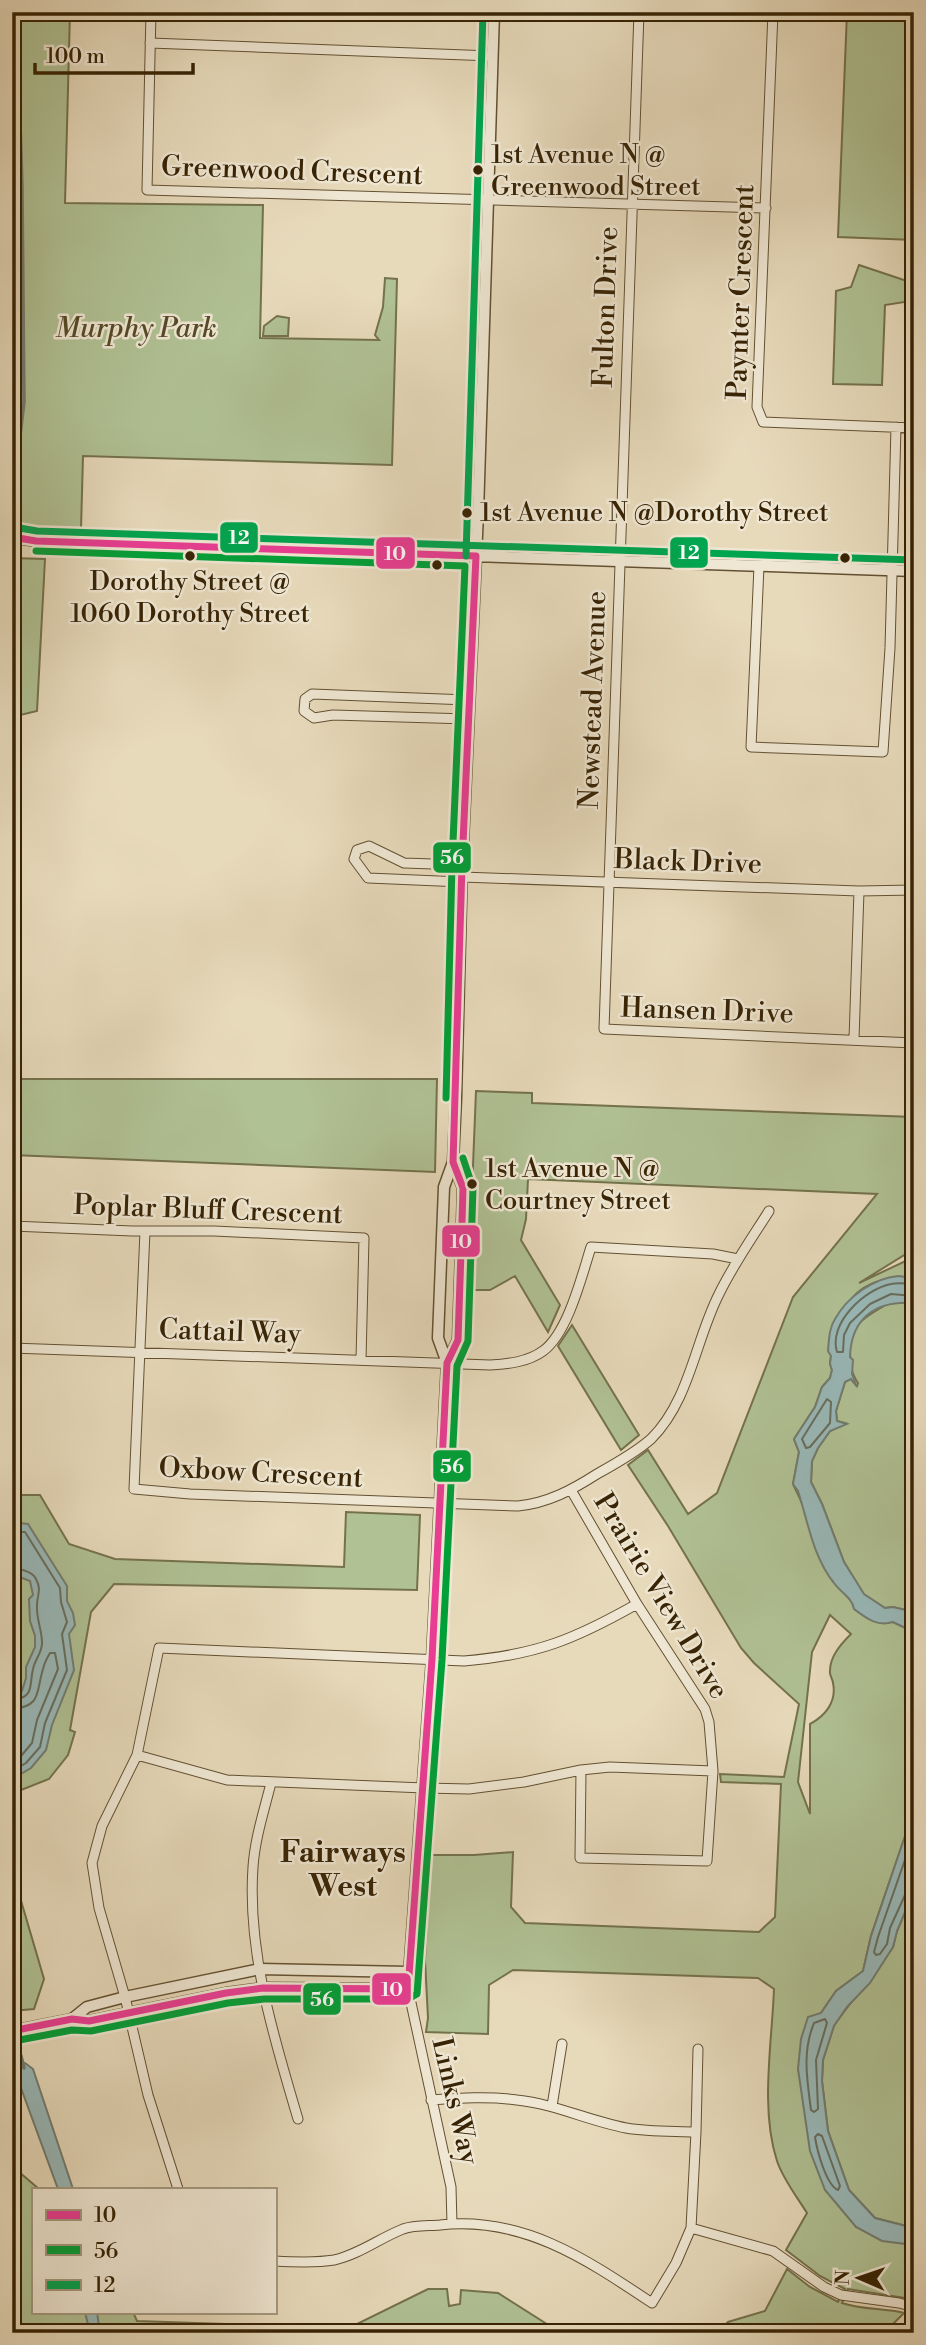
<svg xmlns="http://www.w3.org/2000/svg" width="926" height="2345" font-family="'Libre Bodoni',serif">
  <style>
    .green { fill: #b0c194; stroke: #74724c; stroke-width: 2; fill-rule: evenodd }
    .water { fill: #99b9b9; stroke: #727d71; stroke-width: 2 }
    .lines { fill: none; stroke-linecap: round; stroke-linejoin: round }
    .shore { stroke: #686e5e; stroke-width: 2 }
    .stream { stroke: #727d71; stroke-width: 3.5 }
    .minor-casing { stroke: #635132; stroke-width: 11 }
    .tertiary-casing { stroke: #635132; stroke-width: 13 }
    .minor { stroke: #efe7d3; stroke-width: 9 }
    .tertiary { stroke: #efe7d3; stroke-width: 10 }
    .bus-1-casing { stroke: #efe7d3; stroke-width: 12 }
    .bus-2-casing { stroke: #efe7d3; stroke-width: 12 }
    .bus-3-casing { stroke: #efe7d3; stroke-width: 12 }
    .bus-1 { stroke: #e93d93; stroke-width: 7 }
    .bus-2 { stroke: #00a038; stroke-width: 7 }
    .bus-3 { stroke: #00a54f; stroke-width: 7 }
    .bus-dot { fill: #372304; stroke: #efe7d3; stroke-width: 2.5 }
    .labels { text-anchor: middle; dominant-baseline: central; stroke-width: 5; stroke-linejoin: round; paint-order: stroke }
    .bus-label { font-size: 26px; fill: #372304; stroke: #efe7d3; text-anchor: start }
    .street-label { font-size: 28px; fill: #372304; stroke: #efe7d3 }
    .park-label { font-size: 28px; font-style: italic; fill: #554a28; stroke: #efe7d3 }
    .neighbourhood-label { font-size: 30px; font-weight: bold; fill: #372304; stroke: #efe7d3 }
    .line-badge { stroke: #efe7d3; stroke-width: 2.5 }
    .badge-label { font-size: 19px; text-anchor: middle; font-weight: bold; fill: #fff }
  </style>
  <rect width="100%" height="100%" fill="#e7dabb"/>
  <filter id="stains"><feTurbulence type="fractalNoise" baseFrequency=".00286" numOctaves="4"/><feColorMatrix values="0 0 0 0 .2 0 0 0 0 .09 0 0 0 0 .02 0 0 0 .5 -.17"/></filter>
  <radialGradient id="worn" r=".72"><stop offset=".6" stop-color="#630" stop-opacity="0"/><stop offset="1" stop-color="#630" stop-opacity=".3"/></radialGradient>
  <!-- green -->
  <path class="green" d="M12 12H70L65 203 263 205 260 338 379 340 375 335 383 307 385 278 397 279 392 465 83 456 81 529 27 527 12 522Z
    M847 12H914V240L838 237Z
    M859 265 910 282 911 301 885 305 882 385 833 384 836 291 851 287Z
    M277 316 289 318 288 336H263L264 326Z
    M12 558 45 559 37 711 12 717Z
    M12 1079H437L435 1172 12 1155Z
    M476 1091 532 1093V1103L914 1117V1249L859 1283 914 1257V1278C892 1275 861 1282 849 1303 840 1318 837 1339 831 1356L830 1364 832 1370 830 1378 822 1387 815 1407 794 1439 799 1452 793 1484 845 1594 853 1603 914 1632V1817L904 1839 871 1936 863 1971 836 1991 821 2013 798 2069 856 2227 914 2229V2301L905 2298 848 2289 842 2303C862 2310 884 2308 904 2313L884 2333H718L728 2322 765 2311 787 2269 810 2287 838 2302 845 2289 820 2276 786 2250 807 2213C797 2197 783 2179 777 2161 760 2109 772 2043 774 1989L758 1978 513 1970 489 1985 488 2034 426 2032 428 2018 425 1960 431 1855H474L513 1852 511 1907 525 1923 759 1932 775 1917 781 1784 721 1782 720 1774 784 1777 799 1704 754 1663 741 1648 668 1526 628 1465 648 1450 688 1514 717 1493 793 1297 877 1194 528 1179 526 1219 521 1240 560 1305 548 1332 515 1276 490 1290H468ZM830 1615 851 1634C841 1644 829 1657 830 1673 830 1676 833 1680 833 1683 837 1702 825 1716 810 1724V1814L798 1782 812 1652Z
    M892 1301 914 1303V1612L893 1607 885 1608 863 1594 844 1562 822 1504 811 1482 812 1461 818 1448 830 1431 845 1423 837 1421 836 1411 845 1382 850 1378 857 1386 858 1383C851 1373 850 1363 850 1350 852 1319 869 1316 892 1301Z
    M572 1325 639 1435 621 1450 558 1346Z
    M12 1495H40L69 1544 115 1559 344 1567 346 1512 420 1515 417 1590 114 1584 91 1612 70 1730 75 1732 68 1755 49 1779 21 1790 12 1812Z
    M12 1870 44 1979 34 2009 12 2011Z
    M914 1891V2228L875 2218 849 2190 828 2131 822 2081 823 2060 834 2025 893 1947 897 1931Z
    M12 2166 39 2189H33V2312H133L137 2321 349 2328 428 2289H447L449 2306 460 2304 461 2290 498 2293 561 2333H12Z"/>
  <!-- water -->
  <path class="water" d="M898 1276 914 1278V1303C876 1300 851 1318 850 1357L853 1360 852 1374 857 1387 851 1379 845 1382 836 1411 837 1421 847 1424 830 1431 818 1448 812 1461 811 1482 822 1504 844 1562 856 1581 864 1594 885 1608 893 1607 914 1612V1632L893 1622C877 1627 866 1618 854 1609 852 1597 840 1592 834 1583 813 1557 808 1522 798 1491L793 1484 799 1452 794 1439 815 1407 822 1387 830 1378 832 1370 830 1364 831 1356 828 1351C829 1340 829 1328 835 1319 847 1297 874 1278 898 1276Z
    M19 1523 28 1524 67 1586V1601L73 1613 75 1625 69 1634 74 1670 52 1725 46 1750 31 1768 12 1779V1698L14 1693 22 1691 26 1678V1667L35 1647V1636L30 1621 29 1599 33 1595 30 1581 12 1574V1525Z
    M914 1817V1891L897 1931 893 1947 870 1983 847 2007 834 2026 823 2060 822 2081 828 2131 849 2190 875 2218 914 2228V2245L882 2241 856 2227 825 2190 810 2151 798 2069 801 2039 808 2017 821 2013 836 1991 863 1971 871 1936 904 1839Z
    M25 2063 33 2069 73 2189H58L17 2077 16 2065Z
    M85 2312H97L100 2333H90Z"/>
  <g class="lines">
    <!-- shore -->
    <path class="shore" d="M914 1284C906 1284 899 1282 891 1284 865 1289 828 1323 837 1352H843L844 1335 850 1323 870 1304 891 1294 914 1296
      M827 1399 831 1402 830 1423 810 1447 806 1448 802 1439Z
      M12 1532H25L60 1588 61 1602 67 1622 62 1634 67 1670 45 1723 40 1747 26 1763 12 1771
      M12 1568C20 1569 33 1572 36 1579 42 1590 37 1595 37 1605 36 1618 42 1630 42 1643 42 1653 35 1659 33 1669 29 1685 35 1698 12 1700
      M12 1709C42 1707 36 1691 43 1669 44 1664 47 1658 50 1653H55L58 1669 37 1720 32 1743 21 1756 12 1761
      M914 1834 878 1937 874 1952 876 1955 880 1954 887 1944 890 1928 905 1895 914 1891
      M825 2019 827 2023 816 2060 818 2109 814 2112 811 2110C807 2079 802 2052 814 2023Z
      M818 2134 822 2136 840 2186 838 2190C826 2185 817 2150 815 2137Z"/>
    <!-- stream -->
    <path class="stream" d="M12 27 18 58 22 186 24 402 12 503
      M21 2056 24 2068"/>
    <!-- minor casing -->
    <g class="minor-casing">
      <path id="minor" d="M151 12 147 190 766 208
        M639 12 604 1029 914 1043
        M773 12 757 407 763 422 914 428
        M150 43 492 56
        M759 566 751 747 883 752 890 648 896 427
        M468 719 333 715 314 718 304 711 305 699 312 694 468 700
        M462 877 859 891 914 890
        M462 882 368 878 354 859 357 850 369 846 404 863 462 865
        M854 1039 859 891
        M12 1226 132 1231H214L364 1238 361 1360
        M145 1231 134 1489 190 1494 518 1506C548 1503 572 1490 597 1474 615 1464 635 1453 651 1439 690 1400 695 1341 719 1294 733 1265 752 1238 769 1211
        M12 1348 490 1365C508 1364 528 1362 543 1351 568 1333 582 1275 591 1247L713 1254 738 1259
        M137 1755 227 1780 424 1788 469 1789 524 1782 581 1770 610 1767 713 1771 709 1722 705 1709 637 1604 571 1490
        M581 1770 580 1858 707 1861 713 1771
        M271 1783C264 1811 255 1838 253 1867 247 1952 274 2038 298 2119
        M408 1989 451 2187 452 2224
        M552 2106 562 2044
        M696 2132 698 2049
        M178 2189 148 2095 125 1997 99 1908 92 1863 102 1826 137 1755 159 1648 464 1661C537 1655 575 1639 637 1604
        M691 2228 773 2251 824 2287 841 2295 899 2303 914 2307
        M275 2261C293 2262 316 2263 334 2260 358 2255 380 2238 403 2229 414 2225 428 2226 440 2225 523 2216 586 2259 652 2303L676 2263 691 2228 696 2132C673 2131 649 2132 626 2128 589 2121 555 2104 517 2100 489 2096 460 2098 431 2100"/>
    </g>
    <!-- tertiary casing -->
    <g class="tertiary-casing">
      <path id="tertiary" d="M12 537 36 541 123 544 914 571
        M447 1363 438 1338 444 1187 453 1162 456 1098 462 865 478 513 494 12
        M72 2019 87 2007 125 1997 260 1969 408 1972
        M12 2031 72 2019 89 2021 226 1993 263 1988 408 1989 432 1659 447 1363 458 1340 462 1222 463 1188 453 1162"/>
    </g>
    <!-- minor -->
    <use href="#minor" class="minor"/>
    <!-- tertiary -->
    <use href="#tertiary" class="tertiary"/>
    <!-- bus-1 casing -->
    <g class="bus-1-casing">
      <path id="bus-1" d="M12 537 36 541 476 556 462 865 453 1162 463 1188 462 1222 458 1340 447 1363 432 1659 408 1989 263 1988 226 1993 89 2021 72 2019 12 2031"/>
    </g>
    <!-- bus-2 casing -->
    <g class="bus-2-casing">
      <path id="bus-2" d="M36 551 465 566 452 865 446 1098
        M14 2041 72 2030 91 2031 228 2003 264 1999H408L417 1994 442 1660 457 1366 468 1341 473 1188 463 1158"/>
    </g>
    <!-- bus-3 casing -->
    <g class="bus-3-casing">
      <path id="bus-3" d="M14 527 37 531 914 560
        M466 556 483 12"/>
    </g>
    <!-- bus-1 -->
    <use href="#bus-1" class="bus-1"/>
    <!-- bus-2 -->
    <use href="#bus-2" class="bus-2"/>
    <!-- bus-3 -->
    <use href="#bus-3" class="bus-3"/>
  </g>
  <!-- markers -->
  <g class="bus-dot">
    <circle cx="478" cy="170" r="6"/>
    <circle cx="467" cy="513" r="6"/>
    <circle cx="190" cy="556" r="6"/>
    <circle cx="845" cy="558" r="6"/>
    <circle cx="437" cy="565" r="6"/>
    <circle cx="472" cy="1184" r="6"/>
  </g>
  <g class="labels">
    <!-- bus labels -->
    <g class="bus-label">
      <text x="491" y="155">1st Avenue N @<tspan x="491" dy="32">Greenwood Street</tspan></text>
      <text x="480" y="513">1st Avenue N @Dorothy Street</text>
      <text x="190" y="582" text-anchor="middle">Dorothy Street @<tspan x="190" dy="32">1060 Dorothy Street</tspan></text>
      <text x="485" y="1169">1st Avenue N @<tspan x="485" dy="32">Courtney Street</tspan></text>
    </g>
    <!-- street labels -->
    <g class="street-label">
      <text transform="translate(292 171) rotate(2)">Greenwood Crescent</text>
      <text transform="translate(741 292) rotate(-88)">Paynter Crescent</text>
      <text transform="translate(606 307) rotate(-88)">Fulton Drive</text>
      <text transform="translate(593 700) rotate(-88)">Newstead Avenue</text>
      <text transform="translate(688 862) rotate(2)">Black Drive</text>
      <text transform="translate(707 1011) rotate(2)">Hansen Drive</text>
      <text transform="translate(208 1210) rotate(2)">Poplar Bluff Crescent</text>
      <text transform="translate(230 1332) rotate(2)">Cattail Way</text>
      <text transform="translate(261 1473) rotate(3)">Oxbow Crescent</text>
      <text transform="translate(661 1596) rotate(59)">Prairie View Drive</text>
      <text transform="translate(455 2101) rotate(77)">Links Way</text>
    </g>
    <!-- park labels -->
    <g class="park-label">
      <text x="136" y="328">Murphy Park</text>
    </g>
    <!-- neighbourhood labels -->
    <g class="neighbourhood-label">
      <text x="343" y="1853">Fairways<tspan x="343" dy="34">West</tspan></text>
    </g>
  </g>
  <g class="line-badge">
    <rect x="219" y="521" width="40" height="33" rx="7" fill="#00a54f"/>
    <rect x="669" y="536" width="40" height="33" rx="7" fill="#00a54f"/>
    <rect x="375" y="536" width="41" height="34" rx="7" fill="#e93d93"/>
    <rect x="432" y="841" width="40" height="33" rx="7" fill="#00a038"/>
    <rect x="441" y="1224" width="40" height="34" rx="7" fill="#e93d93"/>
    <rect x="432" y="1449" width="40" height="34" rx="7" fill="#00a038"/>
    <rect x="371" y="1972" width="41" height="34" rx="7" fill="#e93d93"/>
    <rect x="302" y="1982" width="40" height="34" rx="7" fill="#00a038"/>
  </g>
  <g class="badge-label">
    <text x="239" y="544">12</text>
    <text x="689" y="559">12</text>
    <text x="395" y="560">10</text>
    <text x="452" y="864">56</text>
    <text x="461" y="1248">10</text>
    <text x="452" y="1473">56</text>
    <text x="392" y="1996">10</text>
    <text x="322" y="2006">56</text>
  </g>
  <!-- margin -->
  <rect width="926" height="2345" fill="none" stroke="#e7dabb" stroke-width="42"/>
  <rect x="14" y="14" width="898" height="2317" fill="none" stroke="#372304" stroke-width="3.5"/>
  <rect x="21" y="21" width="884" height="2303" fill="none" stroke="#372304" stroke-width="2"/>
  <!-- legend -->
  <rect x="32" y="2188" width="245" height="126" fill="#efe7d3" stroke="#a59980" stroke-width="2"/>
  <rect x="46" y="2210" width="35" height="10" fill="#e93d93" stroke="#a59980" stroke-width="2"/>
  <text x="94" y="2222" font-size="21" fill="#372304">10</text>
  <rect x="46" y="2245" width="35" height="10" fill="#00a038" stroke="#a59980" stroke-width="2"/>
  <text x="94" y="2258" font-size="21" fill="#372304">56</text>
  <rect x="46" y="2280" width="35" height="10" fill="#00a54f" stroke="#a59980" stroke-width="2"/>
  <text x="94" y="2292" font-size="21" fill="#372304">12</text>
  <!-- north arrow -->
  <g transform="translate(859 2278) rotate(272)" stroke="#efe7d3" stroke-width="5" paint-order="stroke">
  <path d="M0-5L12 26L0 18L-12 26Z" fill="#372304"/>
  <text y="-10" font-size="19" font-weight="bold" text-anchor="middle" fill="#372304">N</text>
  </g>
  <!-- scale -->
  <path d="M35 63v10h158v-10" fill="none" stroke="#372304" stroke-width="3.5"/>
  <text x="46" y="63" font-size="21" fill="#372304" stroke="#efe7d3" stroke-width="5" paint-order="stroke">100 m</text>
  <rect width="100%" height="100%" filter="url(#stains)"/>
  <rect width="100%" height="100%" fill="url(#worn)"/>
</svg>
